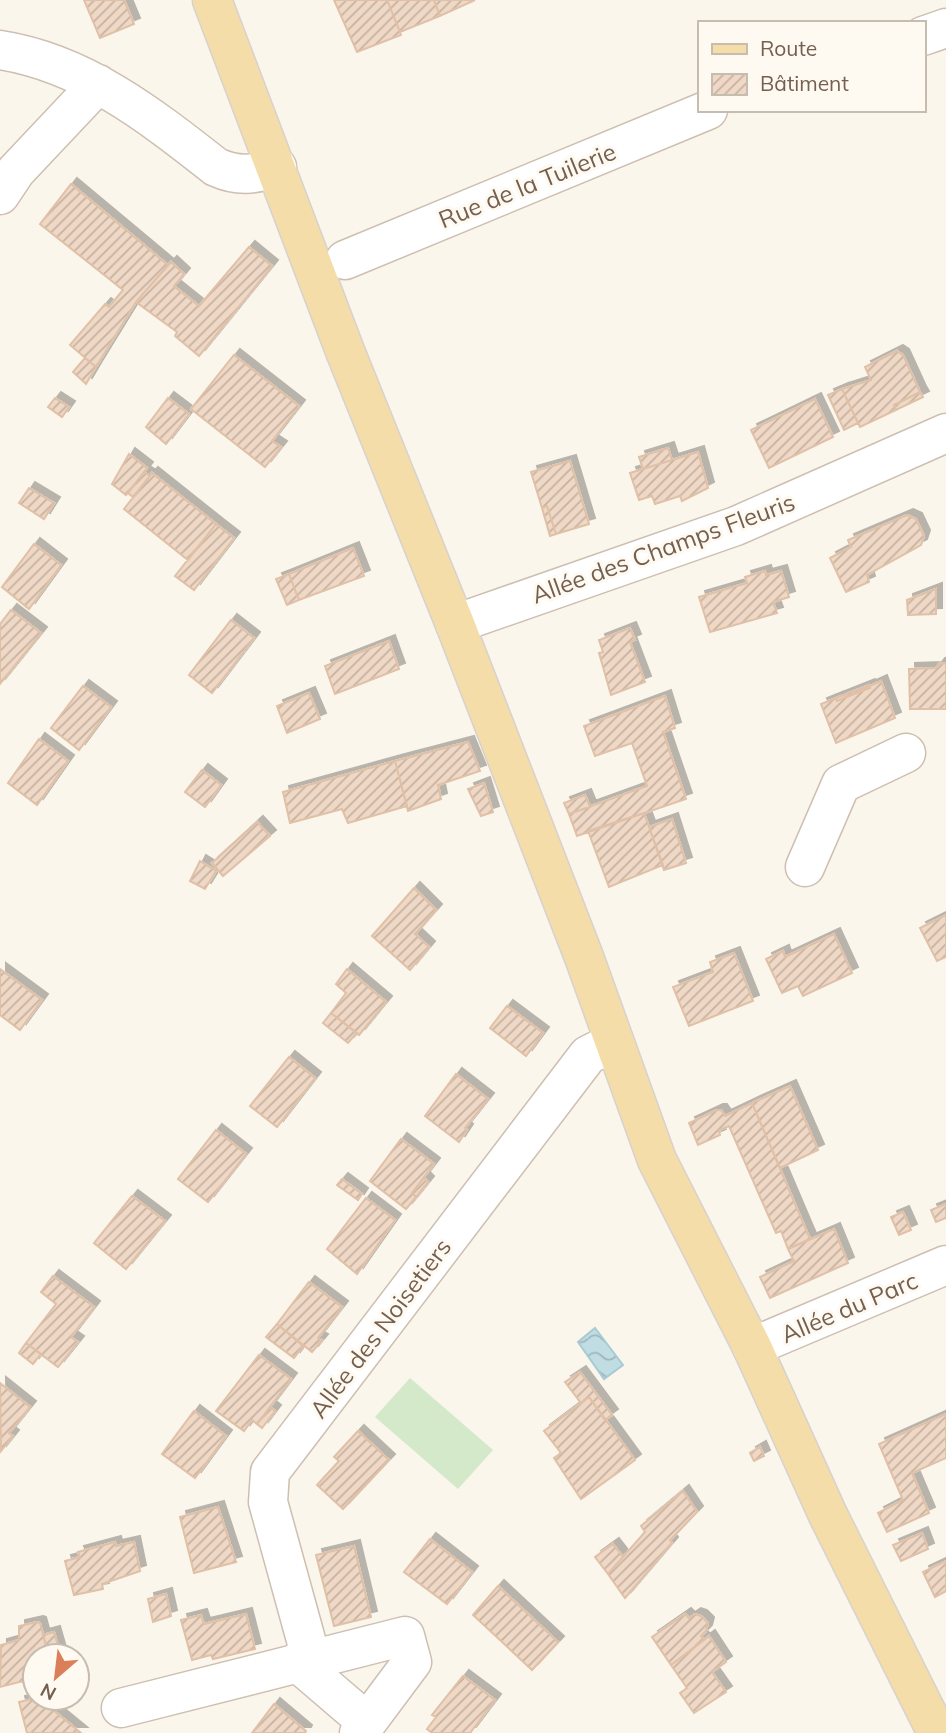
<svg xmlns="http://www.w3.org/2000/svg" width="946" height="1733" font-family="Mulish,sans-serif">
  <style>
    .pitch { fill: #d4e9ca }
    .water { fill: url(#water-waves); stroke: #a7cbd5; stroke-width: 2 }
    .building { fill: url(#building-hatch); stroke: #e0c0a6; stroke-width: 2; filter: url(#shadow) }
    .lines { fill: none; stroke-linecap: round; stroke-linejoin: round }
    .minor-casing { stroke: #cdbfb1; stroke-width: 41 }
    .major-casing { stroke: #d8d2ce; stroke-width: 41 }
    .minor { stroke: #fff; stroke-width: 38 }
    .major { stroke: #f4dda9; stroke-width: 38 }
    .labels { text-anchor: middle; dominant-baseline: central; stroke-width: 6; stroke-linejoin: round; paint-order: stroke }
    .street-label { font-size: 24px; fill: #755f4f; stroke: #fefaf1 }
  </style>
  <defs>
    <pattern id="water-waves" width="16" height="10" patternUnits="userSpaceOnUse" patternTransform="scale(1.75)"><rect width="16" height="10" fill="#c0dde4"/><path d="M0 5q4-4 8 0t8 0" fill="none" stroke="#a1b6bb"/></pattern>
    <pattern id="building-hatch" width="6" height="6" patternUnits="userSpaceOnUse" patternTransform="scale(1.75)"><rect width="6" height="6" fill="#efd8c5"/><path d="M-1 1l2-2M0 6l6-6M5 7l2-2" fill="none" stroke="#c6b2a2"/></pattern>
    <filter id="shadow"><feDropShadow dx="6" dy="-6" stdDeviation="0" flood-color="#0004"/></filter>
  </defs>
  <rect width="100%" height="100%" fill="#fbf6eb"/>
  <!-- pitch -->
  <path class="pitch" d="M410 1378 493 1450 458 1489 375 1417Z"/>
  <!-- water -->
  <path class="water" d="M595 1328 623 1365 604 1379 578 1342Z"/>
  <!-- building -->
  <path class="building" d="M84 0H124L134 24 100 38Z
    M334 0H387L401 35 357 52Z
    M387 0H434L440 16 400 32Z
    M434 0H475L440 16Z
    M71 184 168 265 136 302 96 367 70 345 105 304 109 307 123 290 40 224Z
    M249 247 272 266 199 356 175 336 177 332 136 302 171 262 184 274 174 286 199 306Z
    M897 351 903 355 920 392 894 405 896 410 860 427 842 389 871 380 865 367Z
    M234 355 299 406 272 441 281 447 265 467 191 409Z
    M85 358 96 367 86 384 73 372Z
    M842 389 858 423 844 430 828 395Z
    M920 392 923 397 896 410 894 405Z
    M55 398 69 407 62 417 48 407Z
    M168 398 189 414 166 444 146 427Z
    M815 399 833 437 769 468 751 430Z
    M668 448 672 460 643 469 639 457Z
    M698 452 708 488 682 501 680 496 655 504 652 496 639 500 630 473Z
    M129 454 147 468 126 495 112 484Z
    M570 461 589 524 556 534 547 506 542 508 531 472Z
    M144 472 150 476 133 497 128 493Z
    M152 473 216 524 188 560 124 509Z
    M29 488 54 503 44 519 19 503Z
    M547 506 556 534 550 536 542 508Z
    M907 515 916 519 924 536 921 545 867 575 869 582 846 592 830 558 851 547 848 540Z
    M216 524 234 538 194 590 175 576Z
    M34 544 61 565 29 609 2 587Z
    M353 548 364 576 299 600 289 574Z
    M765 571 766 575 781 571 789 597 773 602 777 613 710 632 699 597 747 583 745 577Z
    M289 574 299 600 287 605 276 579Z
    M936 589V614L908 615 907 600Z
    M11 610 41 633 0 684V624Z
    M231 620 254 638 212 693 189 675Z
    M630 628 635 640 630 642 645 682 611 695 599 653 603 652 599 640Z
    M389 641 399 669 335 694 325 666Z
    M946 663V709H910L909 669 936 668 939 664Z
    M881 681 895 718 836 743 821 704 836 698 837 701Z
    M869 685 870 688 837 701 836 698Z
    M83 686 111 707 79 750 51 728Z
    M309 693 320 719 287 733 277 706Z
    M665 696 675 728 663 732 686 799 577 836 569 814 647 786 632 743 595 756 584 726Z
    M39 739 68 761 37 805 8 783Z
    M468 742 480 771 438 785 441 799 408 811 395 761Z
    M395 761 407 806 348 823 342 809 290 823 283 792Z
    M202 770 221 785 205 807 185 792Z
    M484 783 493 812 481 816 468 789Z
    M585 795 590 807 569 814 564 803Z
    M644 813 663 865 609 887 588 831Z
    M672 819 686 863 664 870 649 827Z
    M257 822 270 836 223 876 212 863Z
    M200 861 216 871 205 889 190 881Z
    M414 888 436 910 415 934 429 947 410 970 372 936Z
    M946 915V957L937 961 920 928Z
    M834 934 852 973 803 996 798 986 782 993 766 959 783 951 785 957Z
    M734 953 753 1001 689 1026 673 987 713 972 710 962Z
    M0 969 42 1000 20 1030 0 1015Z
    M347 969 386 1002 359 1035 331 1013 346 993 336 984Z
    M507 1006 543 1033 526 1056 490 1028Z
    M331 1013 357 1033 348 1043 323 1023Z
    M289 1057 315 1078 277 1127 250 1106Z
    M456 1074 488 1099 465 1128 467 1130 459 1142 425 1116Z
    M790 1086 818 1150 780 1168 752 1103Z
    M752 1103 810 1239 788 1249 781 1231 776 1233 729 1126 719 1130 720 1135 698 1145 689 1123 717 1110H721L725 1116Z
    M216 1130 246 1154 208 1202 178 1179Z
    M401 1139 434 1164 412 1193 416 1197 406 1209 370 1181Z
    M424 1178 428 1182 416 1197 412 1193Z
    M342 1179 362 1194 358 1200 337 1185Z
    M132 1196 165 1221 126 1269 94 1243Z
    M366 1198 395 1220 357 1274 327 1249Z
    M946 1204V1218L936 1222 931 1210Z
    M903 1212 911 1230 899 1235 891 1217Z
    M834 1229 848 1263 770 1298 760 1277 794 1261 788 1249Z
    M53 1276 94 1307 71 1337 78 1342 58 1367 26 1343 56 1304 41 1292Z
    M309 1282 342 1307 318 1338 322 1340 312 1352 277 1324Z
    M277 1324 303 1346 294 1358 266 1337Z
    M26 1343 41 1354 33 1364 19 1353Z
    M259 1355 291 1379 257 1424 252 1420 244 1431 216 1411Z
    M580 1372 612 1415 605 1420 589 1397 581 1403 565 1382Z
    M0 1383 30 1407 9 1433 13 1436 1 1451Z
    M589 1397 635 1460 581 1499 554 1458 561 1453 544 1431Z
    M270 1407 275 1411 262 1428 257 1424Z
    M194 1411 226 1436 195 1478 162 1454Z
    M946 1414V1458L912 1473 929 1513 887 1532 878 1513 903 1500 879 1444Z
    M358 1431 389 1460 343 1509 317 1485 339 1461 334 1457Z
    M760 1447 764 1456 754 1461 750 1453Z
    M683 1491 697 1512 670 1540 672 1543 625 1598 608 1574 645 1532 641 1526Z
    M218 1507 236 1562 194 1573 180 1517Z
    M922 1533 928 1549 901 1561 893 1545Z
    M430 1539 472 1572 447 1604 404 1572Z
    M115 1542 116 1546 134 1542 140 1571 102 1584 103 1589 74 1595 65 1561 80 1557 78 1552Z
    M613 1544 623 1557 608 1574 595 1557Z
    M354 1546 371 1617 334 1626 316 1555Z
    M946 1561V1591L935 1597 923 1572Z
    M498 1586 558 1642 532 1670 473 1615Z
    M166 1594 171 1616 153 1622 148 1599Z
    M246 1614 255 1649 213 1659 211 1655 192 1660 181 1620 201 1615 204 1624Z
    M685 1614 689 1618 695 1614 701 1616 708 1623 706 1631 701 1636 704 1640 671 1665 652 1637Z
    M37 1622 40 1623 49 1656H35V1682L24 1685 23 1681 0 1687 1 1645 19 1640V1626Z
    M54 1632 60 1653 49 1656 43 1635Z
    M709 1636 726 1662 712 1672 726 1692 694 1713 680 1693 687 1688 671 1665Z
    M463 1676 495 1700 470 1733H432L427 1729 436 1717 432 1715Z
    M37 1698H50L53 1710 81 1733H27L19 1702Z
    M274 1704 306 1731 305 1733H252Z"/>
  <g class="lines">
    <!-- minor casing -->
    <g class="minor-casing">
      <path id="minor" d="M923 36 946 28
        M0 50C84 63 151 116 216 167 238 177 255 175 277 167
        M0 195 16 171 98 84
        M345 260 708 110
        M455 624 736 526 946 433
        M805 867 841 784 906 753
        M752 1347 946 1265
        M311 1658 268 1502 270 1472 588 1055 614 1042
        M297 1662 367 1722
        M121 1708 405 1636 412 1662 359 1733"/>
    </g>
    <!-- major casing -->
    <g class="major-casing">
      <path id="major" d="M212 0 345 351 455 624 584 957 657 1160 752 1347 828 1515 937 1733"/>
    </g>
    <!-- minor -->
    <use href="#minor" class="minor"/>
    <!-- major -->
    <use href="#major" class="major"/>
  </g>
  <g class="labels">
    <!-- street labels -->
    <g class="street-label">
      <text transform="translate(527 185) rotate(-22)">Rue de la Tuilerie</text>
      <text transform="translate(663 548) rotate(-20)">Allée des Champs Fleuris</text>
      <text transform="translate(849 1307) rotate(-23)">Allée du Parc</text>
      <text transform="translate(380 1328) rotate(-53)">Allée des Noisetiers</text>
    </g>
  </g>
  <!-- legend -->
  <rect x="698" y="21" width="228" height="91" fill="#fefaf1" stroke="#c7bcb0" stroke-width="2"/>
  <rect x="712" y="44" width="35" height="10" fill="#f4dda9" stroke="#c7bcb0" stroke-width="2"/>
  <text x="760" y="56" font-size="21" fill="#755f4f">Route</text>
  <rect x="712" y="74" width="35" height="21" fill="url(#building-hatch)" stroke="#c7bcb0" stroke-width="2"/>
  <text x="760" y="91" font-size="21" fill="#755f4f">Bâtiment</text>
  <!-- north arrow -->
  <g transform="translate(56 1677) rotate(208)"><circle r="33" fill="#fefaf1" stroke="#c7bcb0" stroke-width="2"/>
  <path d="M0-5L12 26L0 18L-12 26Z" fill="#db7f5a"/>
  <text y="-10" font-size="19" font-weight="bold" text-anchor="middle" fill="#755f4f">N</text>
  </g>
</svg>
